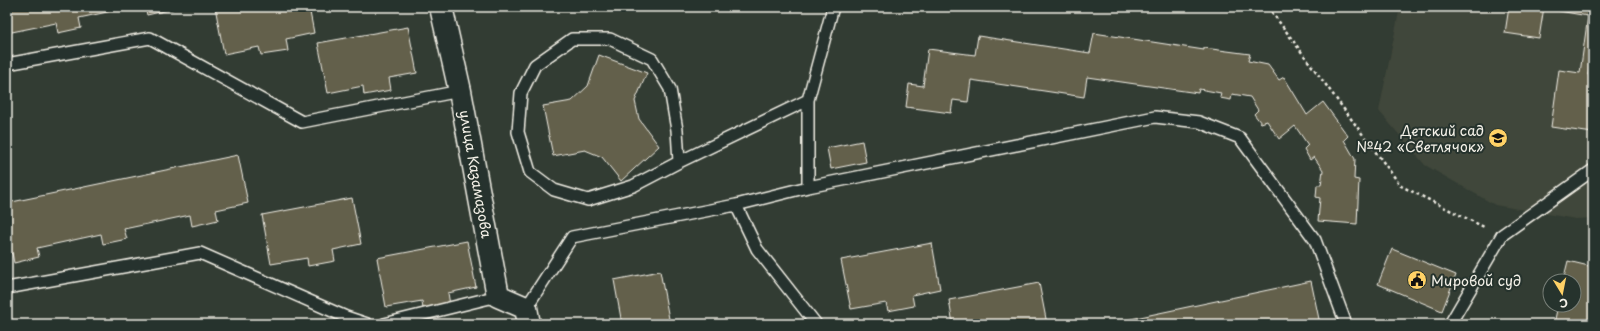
<svg xmlns="http://www.w3.org/2000/svg" width="1600" height="331" font-family="'Playpen Sans',sans-serif">
  <style>
    .built { fill: #41473a }
    .building { fill: #63604c; stroke: #f4f1e8 }
    .lines { fill: none; stroke-linecap: round; stroke-linejoin: round }
    .service-casing { stroke: #f4f1e8; stroke-width: 14 }
    .minor-casing { stroke: #f4f1e8; stroke-width: 25 }
    .path { stroke: #f4f1e8; stroke-width: 2.5; stroke-dasharray: 3 3; stroke-linecap: butt }
    .service { stroke: #26332d; stroke-width: 11 }
    .minor { stroke: #26332d; stroke-width: 22 }
    .labels { text-anchor: middle; dominant-baseline: central; stroke-width: 4; stroke-linejoin: round; paint-order: stroke }
    .poi-label { font-size: 14px; fill: #f4f1e8; stroke: #26332d; text-anchor: end }
    .street-label { font-size: 14px; fill: #f4f1e8; stroke: #26332d }
  </style>
  <rect width="100%" height="100%" fill="#323c33"/>
  <filter id="ink" filterUnits="userSpaceOnUse"><feTurbulence type="fractalNoise" baseFrequency=".025" numOctaves="2"/><feDisplacementMap in="SourceGraphic" scale="8" xChannelSelector="R" yChannelSelector="G"/><feConvolveMatrix kernelMatrix="1 2 1 2 8 2 1 2 1" color-interpolation-filters="sRGB"/></filter>
  <g filter="url(#ink)">
    <!-- built -->
    <path class="built" d="M1400 7H1593V218L1576 219 1495 205 1425 165 1379 111Z"/>
    <!-- building -->
    <path class="building" d="M7 7H131L79 18 81 28 58 33 56 23 7 33Z
      M145 7H172L173 9 147 15Z
      M215 7H309L314 33 286 39 288 51 261 55 259 47 224 54Z
      M1509 7H1544L1539 38 1505 33Z
      M1559 7H1593V43L1588 75 1593 76V133L1551 127 1559 70 1580 73 1588 16 1559 11Z
      M408 27 417 73 389 78 391 90 364 95 363 86 328 93 318 43Z
      M1094 33 1204 50V48L1250 54 1248 61 1268 65 1279 80 1284 77 1307 115 1323 102 1348 136 1344 140 1355 159 1354 179 1359 180 1357 224 1318 221 1320 198 1316 197 1317 185H1321L1323 170 1314 157 1310 160 1304 149 1308 145 1295 126 1279 139 1267 121 1261 123 1254 114 1258 110 1250 97 1232 94 1231 100 1220 98 1221 93 1199 89 1198 93 1087 77 1084 97 971 80 968 102 953 100 951 113 906 107 909 84 923 86 928 49 975 55 978 36 1090 53Z
      M599 55 647 73 635 101 639 119 659 146 621 181 602 157 585 150 553 156 543 106 572 101 588 86Z
      M862 141 866 162 831 169 827 148Z
      M238 155 248 203 216 210 218 220 192 226 190 215 124 229 127 239 103 244 101 234 37 248 39 257 14 263 12 253 7 254V203Z
      M352 198 361 244 333 250 335 261 308 266 307 258 271 264 262 215Z
      M467 241 476 287 448 293 450 305 423 309 422 301 386 307 377 258Z
      M932 243 940 289 912 295 914 306 888 311 886 303 851 309 841 260Z
      M1392 249 1456 275 1442 311 1378 284Z
      M1568 261 1593 267V324H1554L1558 305H1574V281H1563Z
      M660 271 670 324H622L614 280Z
      M1311 281 1320 324H1107Z
      M1039 283 1047 324H953L949 300Z"/>
    <g class="lines">
      <!-- service casing -->
      <g class="service-casing">
        <path id="service" d="M7 64 150 38 302 122 460 91
          M679 162 677 130 670 89 652 59 610 39H572L535 65 521 93 518 132 530 172 554 190 588 200 633 186 679 162 808 100
          M808 187V100L833 7
          M736 205 808 187 1155 117 1199 122 1240 138 1315 240 1346 324
          M7 288 200 253 346 317 367 324
          M526 308 572 237 736 205 757 249 816 324
          M384 324 498 296
          M1450 324 1502 235 1593 170"/>
      </g>
      <!-- minor casing -->
      <g class="minor-casing">
        <path id="minor" d="M441 7 460 91 498 296 526 308 529 324"/>
      </g>
      <!-- path -->
      <path class="path" d="M1268 7 1401 186 1486 228"/>
      <!-- service -->
      <use href="#service" class="service"/>
      <!-- minor -->
      <use href="#minor" class="minor"/>
    </g>
  </g>
  <!-- icons -->
  <defs>
    <g id="school-disc" transform="scale(1)"><circle r="9.5" fill="#ffd166" stroke="#26332d"/><path d="M0-5L7-2L0 1L-7-2ZM-4 1L0 2.5L4 1V4Q0 6-4 4Z" fill="#111"/></g>
    <g id="civic-disc" transform="scale(1)"><circle r="9.5" fill="#ffd166" stroke="#26332d"/><path d="M-.6-6.5H3V-4.5H.6V-3L4-1V1h2V6H-6V1h2V-1L-.6-3ZM-1.2 2.5V6h2.4V2.5Z" fill="#111"/></g>
  </defs>
  <g fill-rule="evenodd">
    <use href="#school-disc" x="1498" y="138"/>
    <use href="#civic-disc" x="1417" y="280"/>
  </g>
  <g class="labels">
    <!-- poi labels -->
    <g class="poi-label">
      <text x="1484" y="130">Детский сад<tspan x="1484" dy="16">№42 «Светлячок»</tspan></text>
      <text x="1431" y="280" text-anchor="start">Мировой суд</text>
    </g>
    <!-- street labels -->
    <g class="street-label">
      <text transform="translate(476 174) rotate(80)">улица Казамазова</text>
    </g>
  </g>
  <!-- margin -->
  <rect width="1600" height="331" fill="none" stroke="#26332d" stroke-width="24"/>
  <rect x="12" y="12" width="1576" height="307" fill="none" stroke="#f4f1e8" stroke-width="1.5" filter="url(#ink)"/>
  <!-- north arrow -->
  <g transform="translate(1562 293) rotate(170)"><circle r="19" fill="#26332d" stroke="#787f78"/>
  <path d="M0-3L7 15L0 10L-7 15Z" fill="#ffd166"/>
  <text y="-6" font-size="11" font-weight="bold" text-anchor="middle" fill="#f4f1e8">С</text>
  </g>
</svg>
